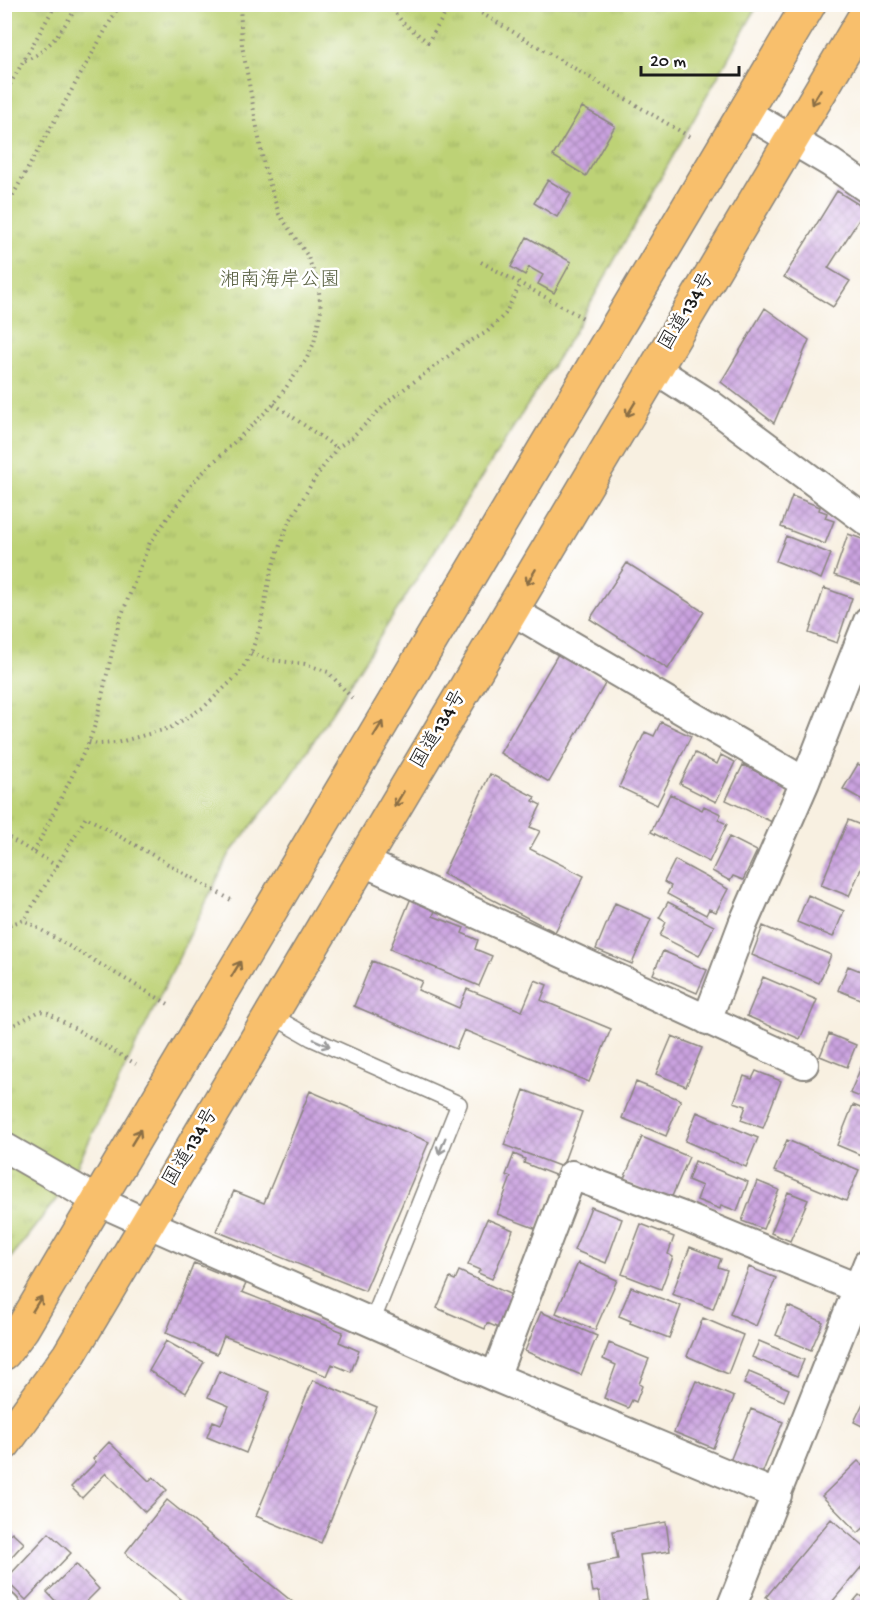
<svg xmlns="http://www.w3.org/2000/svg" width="872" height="1612" font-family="'Gochi Hand','Klee One',sans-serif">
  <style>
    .park { fill: url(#park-tufts); stroke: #6c7749; stroke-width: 1.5 }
    .building { fill: url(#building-cross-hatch) }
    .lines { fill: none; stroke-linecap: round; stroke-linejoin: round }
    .service-casing { stroke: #8a867e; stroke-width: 18 }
    .minor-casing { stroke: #8a867e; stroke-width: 32 }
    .trunk-casing { stroke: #8a867e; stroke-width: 36 }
    .path { stroke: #8a867e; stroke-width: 4; stroke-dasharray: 1.5 4.5; stroke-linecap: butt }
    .service { stroke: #fff; stroke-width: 15 }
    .minor { stroke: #fff; stroke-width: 28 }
    .trunk { stroke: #f8bf6c; stroke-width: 33 }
    .oneway { stroke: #8a6e44 }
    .oneway2 { stroke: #999 }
    .labels { text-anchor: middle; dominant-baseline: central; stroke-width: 5; stroke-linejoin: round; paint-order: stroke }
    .park-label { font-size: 20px; fill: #545c3c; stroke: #fff }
    .street-label { font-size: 20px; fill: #1c1c1c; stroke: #fff }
  </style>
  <defs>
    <pattern id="park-tufts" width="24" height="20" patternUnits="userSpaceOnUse" patternTransform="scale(1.5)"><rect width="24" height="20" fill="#bdd276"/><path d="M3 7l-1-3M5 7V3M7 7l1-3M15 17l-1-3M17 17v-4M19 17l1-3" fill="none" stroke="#a2b466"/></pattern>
    <pattern id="building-cross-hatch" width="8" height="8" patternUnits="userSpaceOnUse" patternTransform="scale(1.5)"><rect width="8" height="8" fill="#cba3e0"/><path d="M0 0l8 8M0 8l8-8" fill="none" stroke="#a484b5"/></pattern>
  </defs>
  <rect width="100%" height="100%" fill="#fff"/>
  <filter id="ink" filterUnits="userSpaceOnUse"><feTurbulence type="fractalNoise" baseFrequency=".0167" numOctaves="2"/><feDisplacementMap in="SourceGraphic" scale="12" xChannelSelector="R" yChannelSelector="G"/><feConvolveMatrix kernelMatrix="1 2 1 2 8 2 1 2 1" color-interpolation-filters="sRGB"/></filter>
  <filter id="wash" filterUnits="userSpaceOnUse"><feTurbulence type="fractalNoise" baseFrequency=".008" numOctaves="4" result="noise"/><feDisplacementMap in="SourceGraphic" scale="24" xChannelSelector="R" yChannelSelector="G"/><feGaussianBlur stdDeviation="1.35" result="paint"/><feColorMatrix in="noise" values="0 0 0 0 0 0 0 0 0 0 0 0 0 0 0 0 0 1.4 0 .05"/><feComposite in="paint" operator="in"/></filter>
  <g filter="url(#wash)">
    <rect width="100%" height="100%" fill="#f8f0e1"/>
    <!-- park -->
    <path class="park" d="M5 5H758L574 332 290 778 230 853 68 1184 5 1265Z"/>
    <g id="blocks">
      <!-- building -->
      <path class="building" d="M582 107 615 126 586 176 553 156Z
        M548 180 571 194 557 217 534 203Z
        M837 191 866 209 828 268 850 281 833 307 784 277Z
        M527 237 571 262 554 293 538 284 543 275 529 267 525 275 511 267Z
        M765 308 809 340 774 423 721 382Z
        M792 496 820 507 819 510 827 513 825 518 834 521 825 544 781 527Z
        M848 534 868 541V577L865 586 834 575Z
        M786 536 831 554 821 579 776 561Z
        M627 563 704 612 668 669 590 619Z
        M824 588 852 598 837 643 809 633Z
        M558 654 606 682 549 782 500 753Z
        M661 722 691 736 657 805 619 787 645 732 654 736Z
        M695 753 717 764 721 755 735 762 716 802 680 784Z
        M858 764 868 769V803L843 789Z
        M743 765 788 787 772 822 726 800Z
        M490 774 535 797 533 801 541 805 530 827 540 831 530 849 584 876 555 932 443 874Z
        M670 794 702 810 704 806 721 814 718 820 727 824 709 862 651 832Z
        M848 820 868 828V853L849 896 821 885Z
        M729 837 757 851 743 880 733 876 730 881 712 871Z
        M675 860 728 889 716 912 709 909 706 915 667 894 671 886 664 882Z
        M413 893 438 903 433 916 464 928 462 933 478 940 475 949 492 956 479 986 390 949Z
        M808 895 844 911 833 937 797 922Z
        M668 902 714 926 699 956 660 936 666 922 659 918Z
        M615 903 651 919 632 964 596 949Z
        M763 926 831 955 819 983 752 955Z
        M663 951 707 970 697 993 653 974Z
        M372 961 422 981 418 990 459 1008 467 989 522 1011 535 980 547 985 541 1000 611 1029 589 1082 464 1030 456 1049 354 1006Z
        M848 966 868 974 867 1002 838 990Z
        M763 977 817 1000 800 1039 747 1016Z
        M829 1034 856 1045 847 1067 820 1056Z
        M672 1036 702 1048 686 1086 656 1074Z
        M868 1051V1100L850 1093Z
        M756 1071 781 1081 763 1128 741 1120 746 1106 734 1102 744 1076 752 1079Z
        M636 1082 681 1100 666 1136 622 1118Z
        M524 1090 582 1112 562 1167 504 1145Z
        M310 1091 429 1142 365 1291 216 1231 234 1191 264 1203Z
        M853 1105 868 1111V1158L837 1145Z
        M697 1112 758 1138 746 1167 685 1141Z
        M642 1137 689 1157 670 1201 623 1181Z
        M787 1140 859 1170 846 1201 774 1171Z
        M514 1154 525 1159 524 1163 557 1176 537 1229 497 1214 511 1177 506 1175Z
        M695 1161 748 1182 737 1211 721 1205 720 1209 697 1200 702 1186 688 1180Z
        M757 1181 779 1190 763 1229 742 1221Z
        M788 1192 808 1200 790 1241 771 1233Z
        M591 1207 622 1219 606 1263 574 1250Z
        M487 1219 513 1230 492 1279 478 1273 480 1270 468 1265Z
        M641 1224 674 1237 668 1254 673 1257 661 1289 622 1274Z
        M690 1247 721 1259 718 1267 727 1270 713 1309 672 1294Z
        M194 1263 246 1284 242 1292 343 1332 339 1342 359 1351 351 1372 332 1364 327 1376 224 1336 217 1354 166 1333Z
        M578 1263 617 1280 595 1330 556 1313Z
        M749 1267 776 1278 756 1326 730 1314Z
        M459 1271 516 1297 501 1329 487 1323 485 1329 437 1308 450 1278 455 1280Z
        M631 1287 681 1306 669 1338 630 1323 631 1321 619 1316Z
        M788 1306 823 1322 811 1350 776 1335Z
        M541 1312 597 1336 581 1375 525 1351Z
        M703 1318 743 1335 728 1374 687 1356Z
        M166 1341 204 1362 186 1393 149 1371Z
        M759 1341 804 1360 797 1376 752 1357Z
        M609 1343 649 1359 639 1384 642 1386 636 1402 632 1400 628 1408 604 1398 616 1365 603 1359Z
        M219 1371 270 1392 246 1453 207 1437 213 1421 221 1424 229 1406 208 1397Z
        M749 1372 789 1389 784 1401 744 1384Z
        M313 1380 377 1407 321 1543 256 1516Z
        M696 1381 734 1397 713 1448 674 1432Z
        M868 1393V1429L854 1422Z
        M751 1409 783 1422 762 1474 730 1461Z
        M109 1442 149 1481 153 1477 167 1490 145 1512 106 1473 82 1498 71 1487 96 1462 93 1459Z
        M858 1461 868 1470V1524L858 1533 822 1496Z
        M167 1500 300 1608H192L125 1553Z
        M831 1519 868 1550V1559L827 1608H778L766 1597Z
        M666 1522 670 1551 640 1555 647 1599 642 1600 643 1608H582L601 1603 599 1591 593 1592 588 1565 618 1559 613 1531Z
        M12 1532 24 1543 4 1565V1540Z
        M49 1533 71 1553 26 1600 5 1580Z
        M76 1564 99 1589 80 1608H62L47 1592Z
        M859 1595 868 1602V1608H848Z"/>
    </g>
  </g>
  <g filter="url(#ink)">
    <use href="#blocks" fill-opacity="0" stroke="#8a867e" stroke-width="1.5"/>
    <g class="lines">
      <!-- service casing -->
      <g class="service-casing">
        <path id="service" d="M271 1015 311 1038 459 1104 372 1322"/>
      </g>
      <!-- minor casing -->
      <g class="minor-casing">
        <path id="minor" d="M745 112 831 163 868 189
          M655 369 711 405 868 522
          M511 610 805 782
          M362 861 804 1064
          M707 1020 743 924 805 782 868 621
          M4 1147 98 1201 147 1223 495 1377 777 1495
          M495 1377 572 1175 682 1216 857 1288 868 1296
          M4 1606 6 1608
          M731 1608 868 1263"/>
      </g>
      <!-- trunk casing -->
      <g class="trunk-casing">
        <path id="trunk" d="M4 1353 22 1329 74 1241 809 4
          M4 1444 69 1355 868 11"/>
      </g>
      <!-- path -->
      <path class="path" d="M389 4 403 23 428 42 451 4
        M466 4 690 137
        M25 61C50 51 64 26 79 4
        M4 95 56 4
        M4 211 120 4
        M481 262 585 319
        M274 404 337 448
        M251 653 270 660 305 664 328 672 352 698
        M89 742 99 744 116 743 170 728 204 707 240 673 251 653 260 627 271 571 288 524 315 478 337 448 349 440 392 398 462 346 487 332 505 314 520 285
        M4 835 57 866 24 920
        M34 852 89 742 96 722 119 622 150 542 196 479 274 404 306 360 314 343 321 310 318 283 307 255 279 214 264 166 242 45 240 4
        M57 866 86 817 231 900
        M4 926 24 920 170 1005
        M4 1030 40 1011 48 1013 136 1064"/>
      <!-- service -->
      <use href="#service" class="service"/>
      <!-- minor -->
      <use href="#minor" class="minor"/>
      <!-- trunk -->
      <use href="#trunk" class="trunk"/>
    </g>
    <!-- one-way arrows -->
    <defs><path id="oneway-shaft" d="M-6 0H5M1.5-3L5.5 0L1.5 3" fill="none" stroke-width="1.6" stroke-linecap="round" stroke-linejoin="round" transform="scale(1.5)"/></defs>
    <g class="oneway">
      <use href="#oneway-shaft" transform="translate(816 97) rotate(121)"/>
      <use href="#oneway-shaft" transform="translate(631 409) rotate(121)"/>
      <use href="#oneway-shaft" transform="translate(531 577) rotate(121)"/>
      <use href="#oneway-shaft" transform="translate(378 729) rotate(-59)"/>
      <use href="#oneway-shaft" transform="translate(399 799) rotate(121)"/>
      <use href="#oneway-shaft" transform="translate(236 969) rotate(-59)"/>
      <use href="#oneway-shaft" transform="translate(136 1137) rotate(-59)"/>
      <use href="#oneway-shaft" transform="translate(37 1304) rotate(-59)"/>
    </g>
    <g class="oneway2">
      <use href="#oneway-shaft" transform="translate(322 1043) rotate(24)"/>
      <use href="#oneway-shaft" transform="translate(442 1146) rotate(112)"/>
    </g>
  </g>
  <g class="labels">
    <!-- park labels -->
    <g class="park-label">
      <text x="280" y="281">湘南海岸公園</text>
    </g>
    <!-- street labels -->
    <g class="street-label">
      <text transform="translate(688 312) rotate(-59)">国道134号</text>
      <text transform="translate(440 730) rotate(-59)">国道134号</text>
      <text transform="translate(192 1148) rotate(-59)">国道134号</text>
    </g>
  </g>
  <!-- margin -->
  <rect width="872" height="1612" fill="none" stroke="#fff" stroke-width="24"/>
  <!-- scale -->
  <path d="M641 66v9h98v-9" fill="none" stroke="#1c1c1c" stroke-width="3"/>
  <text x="650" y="66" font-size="18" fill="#1c1c1c" stroke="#ffffff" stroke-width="4.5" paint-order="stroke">20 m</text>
</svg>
